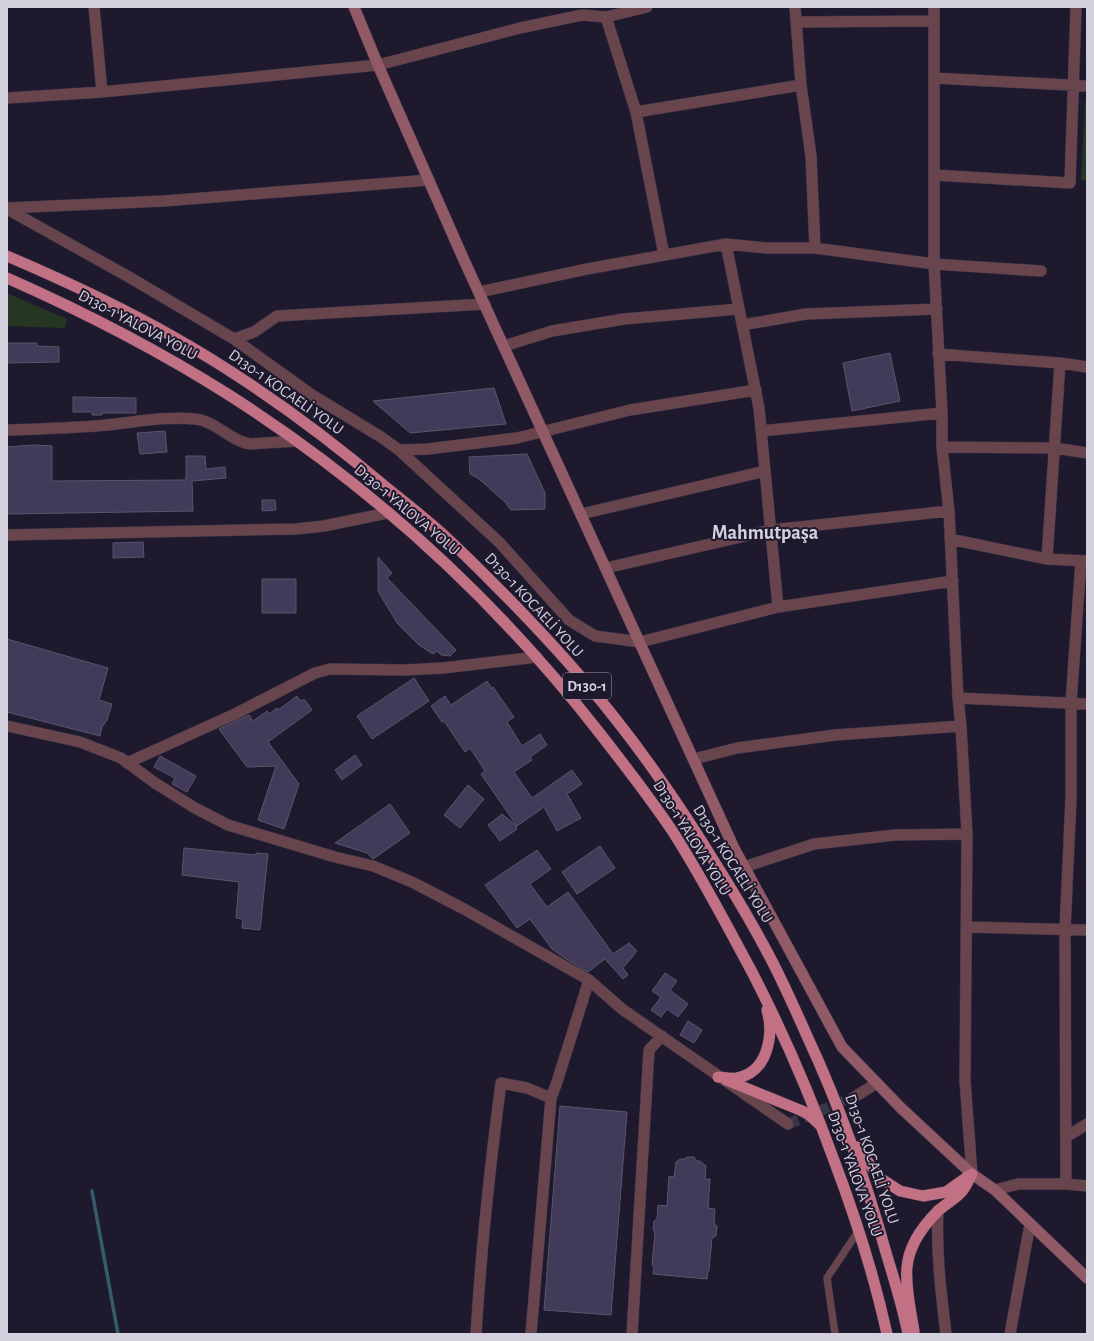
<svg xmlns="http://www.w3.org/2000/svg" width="1094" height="1341" font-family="'Alegreya Sans',sans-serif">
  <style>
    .green { fill: #253723 }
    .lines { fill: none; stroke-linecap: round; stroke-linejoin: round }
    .stream { stroke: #335d6a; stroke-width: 3.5 }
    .building { fill: #413a58; stroke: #5a556d }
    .minor-tunnel { stroke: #3a3549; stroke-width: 11; stroke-dasharray: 11 5.5; stroke-linecap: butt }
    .service-casing { stroke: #383347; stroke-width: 8 }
    .minor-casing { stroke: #383347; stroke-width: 12 }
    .secondary-casing { stroke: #383347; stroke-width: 12 }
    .trunk-casing { stroke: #383347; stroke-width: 12 }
    .service { stroke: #68454c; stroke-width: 7 }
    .minor { stroke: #68454c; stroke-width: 11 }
    .secondary { stroke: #925a67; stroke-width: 11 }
    .trunk { stroke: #c27184; stroke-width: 11 }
    .labels { text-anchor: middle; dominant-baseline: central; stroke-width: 4; stroke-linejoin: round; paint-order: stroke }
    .shield { fill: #1f192e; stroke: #9e9aaa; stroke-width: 1 }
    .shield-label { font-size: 15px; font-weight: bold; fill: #d4d1df }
    .street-label { font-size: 16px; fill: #d4d1df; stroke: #1f192e }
    .district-label { font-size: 20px; font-weight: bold; fill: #d4d1df; stroke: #1f192e }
  </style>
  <rect width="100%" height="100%" fill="#1f192e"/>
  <!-- green -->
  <path class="green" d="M1085 101H1087V181L1081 180Z
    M7 293 67 319 65 328 7 326Z"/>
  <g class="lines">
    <!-- stream -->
    <path class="stream" d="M92 1191 118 1334"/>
  </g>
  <!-- building -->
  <path class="building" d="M7 343H37V346L59 347V362L7 363Z
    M890 353 900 401 852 411 843 363Z
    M494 388 506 424 410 433 373 401Z
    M73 397 136 398V413H102V415H92V412H73Z
    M165 431 167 452 140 454 137 433Z
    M33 445 52 446V481L186 480V456H205L206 469 225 467 226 478 192 481 193 511 7 514V447Z
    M527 454 545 493V509L511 510 505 502 478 478 470 474 469 457Z
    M262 500H275L276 510 262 511Z
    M143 542 144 557 113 558V543Z
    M378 557 392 573 387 578 456 650 450 656 441 655 437 651 433 654 419 645 397 623 378 591Z
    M262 579H296V613H262Z
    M7 639 108 668 99 700 112 704 107 720 102 727 100 736 7 712Z
    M414 678 429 701 372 739 357 716Z
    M487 681 492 689 493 687 514 717 507 722 522 746 540 734 547 745 530 757 532 760 514 772 532 798 572 770 582 784 567 794 581 818 557 831 544 807 517 826 481 774 485 771 470 748 465 752 444 721 442 722 431 706 445 696 451 705Z
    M297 696 299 700H305L312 710 268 742 299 784 284 829 258 820 276 766 247 767 219 729 249 715 253 721 267 711 269 714 277 708 278 710Z
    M355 755 362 765 342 780 335 770Z
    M160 756 196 776 187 792 172 784 175 778 154 767Z
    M468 785 484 799 460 828 444 815Z
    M390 804 410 833 373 859 367 853 335 843Z
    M502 814 517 826 516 827 517 829 500 841 488 825Z
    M600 846 615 868 577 894 562 872Z
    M184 848 256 855V853L268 854 260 930 242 928 243 919 236 918 239 882 182 875Z
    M537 850 551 869 530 884 547 907 568 892 613 954 629 943 637 951 623 968 628 975 623 979 605 959 588 972 565 958 552 949 530 919 517 928 485 885Z
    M665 973 677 981 670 990 688 1004 678 1017 667 1009 661 1017 651 1010 661 997 652 991Z
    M688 1021 702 1030 694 1043 680 1035Z
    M560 1106 627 1112 611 1315 544 1310Z
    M687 1157H694L696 1161H700L706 1166 705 1179H710L708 1208 715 1209 714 1224 717 1226 716 1236 712 1238 709 1271 708 1272 707 1279 653 1274 654 1267 652 1265 655 1232 653 1230 654 1221 657 1219 658 1205 667 1206 669 1176 674 1177 676 1162 680 1159H685Z"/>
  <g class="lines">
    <!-- minor-tunnel -->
    <path class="minor-tunnel" d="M788 1124 856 1096"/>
    <!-- service casing -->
    <g class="service-casing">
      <path id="service" d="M835 1334 827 1278 859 1230"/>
    </g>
    <!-- minor casing -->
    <g class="minor-casing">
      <path id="minor" d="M94 7 102 92
        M795 7 801 85 811 156 815 248
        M934 7V264L942 413V447L949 511 958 698 961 726 967 834 965 1081 972 1174
        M606 17 636 112 664 255
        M796 22 934 21
        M934 78 1087 86
        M7 98 102 92 378 65 520 28 582 15 606 17 647 7
        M636 112 801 85
        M934 175 1070 183 1076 7
        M7 208 164 201 429 180
        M7 209 129 277 234 339 312 395 381 437 399 450 428 449 517 438 630 410 756 390
        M726 244 759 408 778 607
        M479 292 587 269 726 244 766 248H815L934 264 1041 271
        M742 325 806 314 937 309
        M234 339 254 332 277 316 485 304
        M504 346 552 331 624 319 739 309
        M938 354 1060 363 1087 367
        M7 430C40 429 74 428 107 425 136 422 166 416 195 419 216 421 230 441 250 444L296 441
        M761 431 942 413
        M942 447 1055 448 1087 453
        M399 450 499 542 569 620 595 636 640 642 778 607 953 581
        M581 514 765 471
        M7 535 296 529 324 526 387 513
        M950 539 1047 559 1086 561
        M1047 559 1060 363
        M606 568 771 530 949 511
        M958 698 1087 704
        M7 726 80 742 121 758 155 783 195 808 228 825 335 857 373 866 412 882 464 909 589 980 622 1009 788 1124
        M694 759 737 748 835 735 961 726
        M127 763 235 714 315 673 330 669 405 670 443 668 537 657
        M744 867 814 844 895 835 967 834
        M966 927 1087 930
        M856 1096 877 1083
        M1066 1137 1087 1124
        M1066 1184 1065 930 1071 798V703L1081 561
        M995 1190 1018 1184H1066L1087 1186
        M938 1210C936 1252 941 1293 946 1334
        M476 1334C481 1250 490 1166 501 1083L527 1088 551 1098
        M531 1334 551 1098 557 1082 589 980
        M632 1334 649 1050 662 1036
        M1010 1334 1030 1224"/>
    </g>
    <!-- secondary casing -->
    <g class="secondary-casing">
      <path id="secondary" d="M354 7 378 65 463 258 734 848 842 1047 901 1108 972 1174 995 1190 1087 1278"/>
    </g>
    <!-- trunk casing -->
    <g class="trunk-casing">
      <path id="trunk" d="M7 256C63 280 119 306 172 336 248 379 320 431 387 488 408 505 429 521 449 540 463 553 477 567 491 581 534 624 576 669 614 717 653 766 689 820 722 874 740 903 757 932 773 963 785 987 796 1011 807 1036 840 1107 866 1180 887 1256 895 1282 903 1308 908 1334
        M7 278C84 312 158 350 229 395 370 485 495 599 598 731 623 763 648 795 671 829 701 875 726 924 752 972 784 1034 811 1097 835 1163 856 1219 874 1275 887 1334
        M718 1077C724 1077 731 1079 737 1078 768 1072 774 1035 767 1010
        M726 1080 800 1110 808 1114 820 1125
        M857 1147 880 1178 900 1191 923 1196 946 1192 970 1175
        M914 1331C911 1312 905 1287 907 1267 909 1246 923 1226 937 1212 945 1204 956 1199 963 1190 967 1185 969 1179 972 1174"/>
    </g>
    <!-- service -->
    <use href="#service" class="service"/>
    <!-- minor -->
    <use href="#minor" class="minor"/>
    <!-- secondary -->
    <use href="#secondary" class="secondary"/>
    <!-- trunk -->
    <use href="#trunk" class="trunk"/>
  </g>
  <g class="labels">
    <!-- shield labels -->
    <rect class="shield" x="563" y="673" width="48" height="26" rx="3"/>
    <g class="shield-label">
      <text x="587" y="686">D130-1</text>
    </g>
    <!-- street labels -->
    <g class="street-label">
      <text transform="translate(138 325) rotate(28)">D130-1 YALOVA YOLU</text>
      <text transform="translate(286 392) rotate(35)">D130-1 KOCAELİ YOLU</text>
      <text transform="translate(407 510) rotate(40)">D130-1 YALOVA YOLU</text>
      <text transform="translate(534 605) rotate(47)">D130-1 KOCAELİ YOLU</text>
      <text transform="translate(692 838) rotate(58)">D130-1 YALOVA YOLU</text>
      <text transform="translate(733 864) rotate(58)">D130-1 KOCAELİ YOLU</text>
      <text transform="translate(872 1159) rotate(71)">D130-1 KOCAELİ YOLU</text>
      <text transform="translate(855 1174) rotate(70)">D130-1 YALOVA YOLU</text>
    </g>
    <!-- district labels -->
    <g class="district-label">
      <text x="765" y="533">Mahmutpaşa</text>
    </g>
  </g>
  <!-- border -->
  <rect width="1094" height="1341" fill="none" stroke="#d4d1df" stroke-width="16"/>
</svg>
